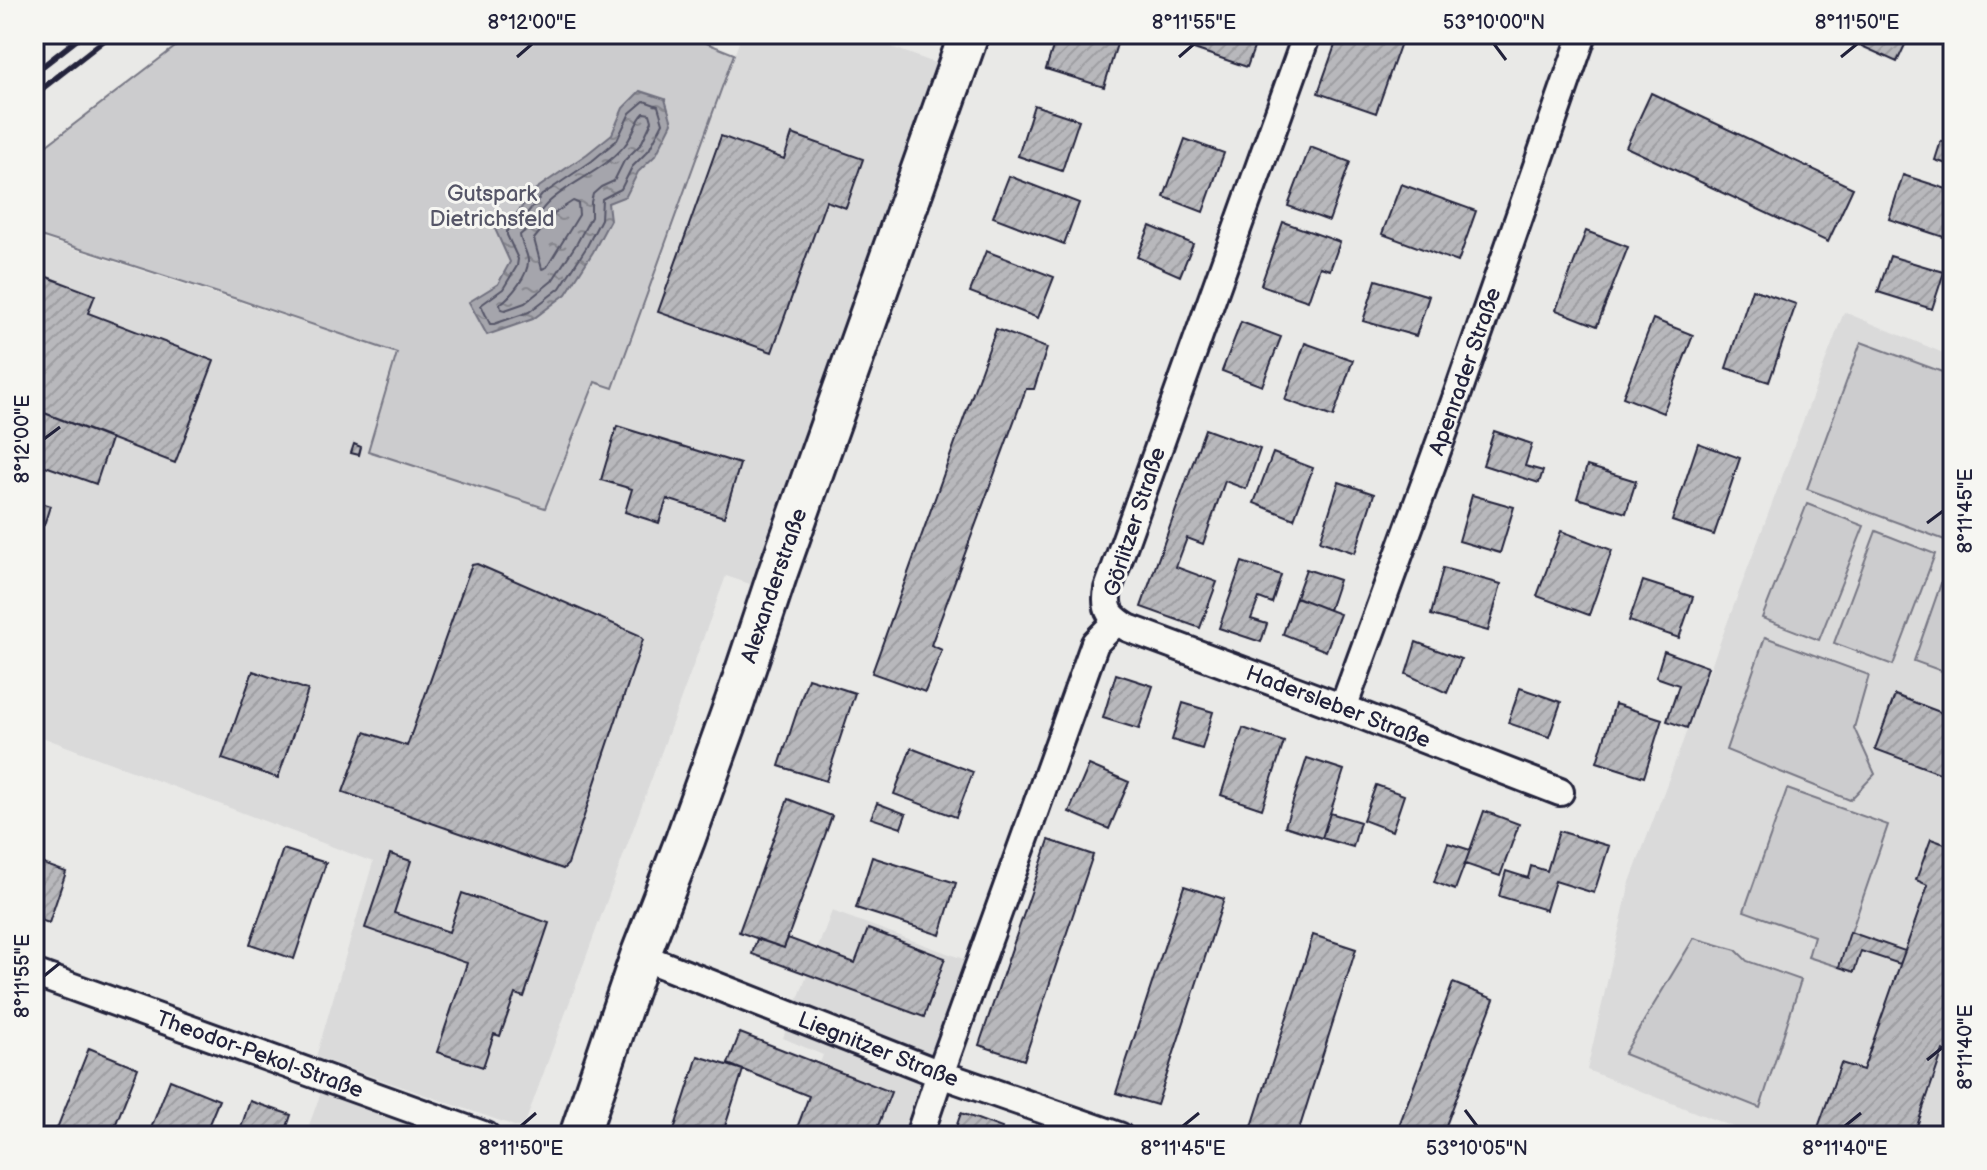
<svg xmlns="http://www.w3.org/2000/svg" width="1987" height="1170" font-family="'Balsamiq Sans',sans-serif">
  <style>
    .built { fill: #dadada }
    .green { fill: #ccccce; stroke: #777784; stroke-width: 2 }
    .water { fill: url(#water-ripples); stroke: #71717f; stroke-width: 2 }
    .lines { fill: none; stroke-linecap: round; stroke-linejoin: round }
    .shore { stroke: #565668; stroke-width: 2 }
    .building { fill: url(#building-hatch); stroke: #22223b; stroke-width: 2 }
    .minor-casing { stroke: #22223b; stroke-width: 32 }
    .secondary-casing { stroke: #22223b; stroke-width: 44 }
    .minor { stroke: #f6f6f2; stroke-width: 26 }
    .secondary { stroke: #f6f6f2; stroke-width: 38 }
    .rail { stroke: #22223b; stroke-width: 6 }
    .ticks { fill: none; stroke: #22223b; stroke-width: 3 }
    .labels { text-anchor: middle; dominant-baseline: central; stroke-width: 6; stroke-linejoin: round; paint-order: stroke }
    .park-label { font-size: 22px; fill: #555567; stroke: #f6f6f2 }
    .street-label { font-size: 22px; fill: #22223b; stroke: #f6f6f2 }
    .neatline { fill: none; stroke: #22223b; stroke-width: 3 }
    .ticks-label { font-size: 20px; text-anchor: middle; fill: #22223b }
  </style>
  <defs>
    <pattern id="water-ripples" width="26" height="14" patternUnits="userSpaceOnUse" patternTransform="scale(2)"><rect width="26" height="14" fill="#a5a5ac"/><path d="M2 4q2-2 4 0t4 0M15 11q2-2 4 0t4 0" fill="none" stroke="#86868d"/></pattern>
    <pattern id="building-hatch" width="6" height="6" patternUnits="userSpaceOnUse" patternTransform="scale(2)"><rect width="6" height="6" fill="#b8b8bc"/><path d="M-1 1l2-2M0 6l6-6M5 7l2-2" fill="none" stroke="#9e9ea2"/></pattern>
  </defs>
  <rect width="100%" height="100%" fill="#e9e9e7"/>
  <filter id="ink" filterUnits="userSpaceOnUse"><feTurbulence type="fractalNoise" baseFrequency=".0125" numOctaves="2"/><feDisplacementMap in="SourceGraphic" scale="16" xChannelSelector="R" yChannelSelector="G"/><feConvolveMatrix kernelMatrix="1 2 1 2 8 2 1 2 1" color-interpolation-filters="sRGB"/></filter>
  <g filter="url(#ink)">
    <!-- built -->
    <path class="built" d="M742 34H857L956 71 771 591 726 576 523 1129 316 1057 373 862 34 734V236L398 353 373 435 595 382 612 388Z
      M1844 312 1953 357V1136H1756L1587 1070 1630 882Z
      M832 911 966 960 905 1136H792L823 1055 783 1038Z
      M326 1079 486 1136H305Z"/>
    <!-- green -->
    <path class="green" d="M192 34H684L734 54 613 388 595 382 545 508 368 451 397 353 240 300 34 234V155Z
      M1861 342 1953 376V543L1807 489Z
      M1807 504 1864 526 1819 640 1762 618Z
      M1876 531 1935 554 1893 665 1834 643Z
      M1947 566 1953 568V675L1914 661Z
      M1765 637 1869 675 1854 728 1875 774 1850 800 1726 750Z
      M1787 789 1888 825 1839 967 1808 957 1814 936 1744 911Z
      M1694 938 1736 950 1747 961 1801 980 1760 1108 1624 1054Z"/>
    <!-- water -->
    <path class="water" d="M640 91 665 99 672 123 656 155 638 172 626 196 608 203 610 220 593 252 566 294 533 319 487 335 469 302 498 284 510 262 495 229 513 218 536 189 587 154 612 134 623 108Z"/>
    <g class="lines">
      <!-- shore -->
      <path class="shore" d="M644 101 658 106 663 123 649 150 632 167 621 189 602 199 601 219 586 248 560 288 529 312 494 324H490L481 305 503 289 517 266 518 259 507 235V231L519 223 542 195 592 161 617 140 630 113Z
        M644 113 650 114 652 121 641 144 624 161 614 181 601 187 593 194 591 202V217L577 243 552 281 525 303 505 310 501 309 500 304C511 296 529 275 528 260 527 251 521 244 520 235 532 226 538 212 549 202 572 181 605 170 625 145 633 136 635 122 644 113Z
        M573 201 578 203 579 215 547 267 542 269 534 239 556 212Z"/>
    </g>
    <!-- building -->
    <path class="building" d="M1057 34H1086L1117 44 1104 87 1046 69Z
      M1195 34H1259L1247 67 1191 48Z
      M1339 34H1404L1376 113 1318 93Z
      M1835 34H1910L1897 62Z
      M1651 93 1853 188 1828 242 1626 147Z
      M1034 105 1079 120 1062 171 1018 156Z
      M792 134 863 159 846 208 826 201 772 352 658 312 721 136 784 159Z
      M1185 139 1224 153 1203 212 1164 197Z
      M1941 141 1953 146V166L1935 160Z
      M1310 147 1350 162 1329 221 1288 206Z
      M1903 175 1953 191V240L1889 219Z
      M1009 176 1079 203 1064 244 993 217Z
      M1401 184 1476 211 1458 262 1382 234Z
      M1283 222 1340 242 1330 270 1320 267 1308 301 1261 285Z
      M1150 226 1193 244 1180 276 1137 257Z
      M1586 231 1628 247 1597 326 1556 310Z
      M986 251 1054 277 1038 318 970 292Z
      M1890 256 1944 272 1932 309 1878 292Z
      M34 272 95 295 88 313 214 361 175 463 34 409Z
      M1376 280 1429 296 1416 336 1363 321Z
      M1752 289 1796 304 1769 382 1726 368Z
      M1653 319 1693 335 1663 413 1623 397Z
      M1241 322 1281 337 1262 386 1222 371Z
      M996 329 1047 348 1034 389H1026L931 645 942 650 925 692 872 673Z
      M1305 343 1353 360 1333 417 1285 400Z
      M34 409 111 439 96 484 34 462Z
      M617 426 740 464 724 517 667 499 659 523 625 512 632 489 601 480Z
      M1205 429 1260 449 1246 489 1225 481 1203 544 1187 538 1176 567 1217 582 1200 628 1141 607Z
      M1494 431 1532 444 1525 466 1543 471 1539 483 1483 465Z
      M1698 443 1740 458 1714 535 1672 521Z
      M354 444 361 447 359 455 351 453Z
      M1273 453 1313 468 1294 519 1254 503Z
      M1587 466 1636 481 1626 513 1577 498Z
      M1339 482 1374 494 1355 553 1320 541Z
      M1472 495 1514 507 1500 553 1459 541Z
      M34 501 50 506 44 525 39 524 34 537Z
      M1561 531 1612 550 1589 615 1537 596Z
      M1242 562 1281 575 1272 603 1259 598 1251 619 1267 624 1261 642 1219 628Z
      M477 564 639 635 643 639 568 864 563 869 343 792 365 732 407 746 470 569 472 565Z
      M1443 568 1501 584 1488 631 1431 615Z
      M1306 569 1339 580 1329 610 1296 597Z
      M1643 581 1693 597 1679 638 1629 621Z
      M1296 597 1340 614 1326 651 1283 634Z
      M1416 642 1461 659 1447 693 1406 674Z
      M1664 651 1708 667 1687 728 1667 721 1679 685 1656 677Z
      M253 671 308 690 278 778 222 759Z
      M1116 674 1153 686 1139 729 1103 718Z
      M808 678 855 693 826 781 779 766Z
      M1520 688 1561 702 1549 737 1508 723Z
      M1895 695 1953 717V778L1875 749Z
      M1183 703 1213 712 1202 749 1172 740Z
      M1615 704 1662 719 1644 777 1597 762Z
      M1243 728 1284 742 1262 809 1221 795Z
      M911 748 973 772 956 817 894 794Z
      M1307 758 1344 770 1322 838 1285 826Z
      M1089 765 1129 782 1109 829 1069 812Z
      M1376 785 1404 795 1392 831 1363 820Z
      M788 799 832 816 784 948 739 932Z
      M877 803 906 814 901 828 871 818Z
      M1484 811 1519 824 1500 876 1465 864Z
      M1330 813 1360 822 1353 847 1322 838Z
      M1559 831 1609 846 1594 893 1555 881 1546 910 1499 896 1506 871 1528 878 1531 866 1547 871Z
      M1931 839 1953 847V1054L1943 1050 1916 1129 1936 1136H1815L1841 1063 1863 1070 1928 885 1916 880Z
      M1049 840 1093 855 1024 1060 979 1045Z
      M1448 843 1470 850 1455 890 1434 882Z
      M283 849 326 863 294 959 250 944Z
      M390 854 411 861 394 913 449 932 462 893 549 923 524 997 515 994 500 1036 494 1034 483 1067 437 1052 467 963 365 928Z
      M872 857 956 883 940 935 856 908Z
      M38 862 66 872 49 923 34 918V874Z
      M1184 886 1224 899 1157 1105 1116 1093Z
      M868 929 945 958 924 1017 752 954 757 939 784 948 788 938 855 963Z
      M1850 932 1905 951 1900 964 1861 951 1854 972 1839 967Z
      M1313 935 1356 949 1297 1136H1249Z
      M1453 983 1494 999 1442 1136H1395Z
      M740 1033 891 1092 874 1136H794L809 1096 728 1064Z
      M89 1048 138 1068 111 1136H54Z
      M698 1056 743 1070 722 1136H672Z
      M170 1080 219 1100 204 1136H148Z
      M250 1101 291 1115 284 1136H238Z
      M961 1113 1002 1128 999 1136H953Z"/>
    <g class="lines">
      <!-- minor casing -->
      <g class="minor-casing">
        <g id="minor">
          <path id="s1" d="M1307 34 1108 589C1104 611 1111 617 1128 628L1343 708 1560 792"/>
          <path id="s2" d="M1343 708 1454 404 1583 34"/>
          <path id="s3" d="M640 956 940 1074 1119 1136"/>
          <path id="s4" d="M34 973 486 1136"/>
          <path d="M919 1136 940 1074 1095 643 1117 621"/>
        </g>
      </g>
      <!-- secondary casing -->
      <g class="secondary-casing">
        <g id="secondary">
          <path id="s5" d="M579 1136 640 956 685 840 735 701 778 572 969 34"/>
        </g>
      </g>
      <!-- minor -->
      <use href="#minor" class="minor"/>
      <!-- secondary -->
      <use href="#secondary" class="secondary"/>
      <!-- rail -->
      <path class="rail" d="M34 73 84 34
        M34 95 112 34"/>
    </g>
  </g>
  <!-- ticks -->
  <path class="ticks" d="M1494 44 1506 60M517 57 532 44M1179 57 1194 44M1841 57 1857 44M44 439 60 427M1927 523 1943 511M44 976 60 963M1927 1060 1943 1047M1465 1110 1477 1126M521 1126 536 1113M1183 1126 1199 1113M1845 1126 1861 1113"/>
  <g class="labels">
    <!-- park labels -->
    <g class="park-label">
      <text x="492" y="194">Gutspark<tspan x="492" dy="25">Dietrichsfeld</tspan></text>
    </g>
    <!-- street labels -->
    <g class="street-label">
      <text stroke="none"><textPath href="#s2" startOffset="358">Apenrader Straße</textPath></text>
      <text transform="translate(1135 522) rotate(-72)">Görlitzer Straße</text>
      <text stroke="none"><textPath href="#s5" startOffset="584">Alexanderstraße</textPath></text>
      <text stroke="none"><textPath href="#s1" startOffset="862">Hadersleber Straße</textPath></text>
      <text stroke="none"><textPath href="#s3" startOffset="256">Liegnitzer Straße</textPath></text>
      <text stroke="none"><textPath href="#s4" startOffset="240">Theodor-Pekol-Straße</textPath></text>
    </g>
  </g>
  <!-- margin -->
  <rect width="1987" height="1170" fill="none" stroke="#f6f6f2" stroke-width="88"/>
  <rect x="44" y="44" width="1899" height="1082" class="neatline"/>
  <g class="ticks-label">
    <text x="532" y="29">8°12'00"E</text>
    <text x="1194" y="29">8°11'55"E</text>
    <text x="1494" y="29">53°10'00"N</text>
    <text x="1857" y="29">8°11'50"E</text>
    <text transform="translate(22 439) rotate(-90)" y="7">8°12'00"E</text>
    <text transform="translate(1965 511) rotate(-90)" y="7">8°11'45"E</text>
    <text transform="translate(22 976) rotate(-90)" y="7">8°11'55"E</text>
    <text transform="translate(1965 1047) rotate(-90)" y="7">8°11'40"E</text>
    <text x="521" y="1155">8°11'50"E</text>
    <text x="1183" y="1155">8°11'45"E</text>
    <text x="1477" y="1155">53°10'05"N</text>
    <text x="1845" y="1155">8°11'40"E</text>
  </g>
</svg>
